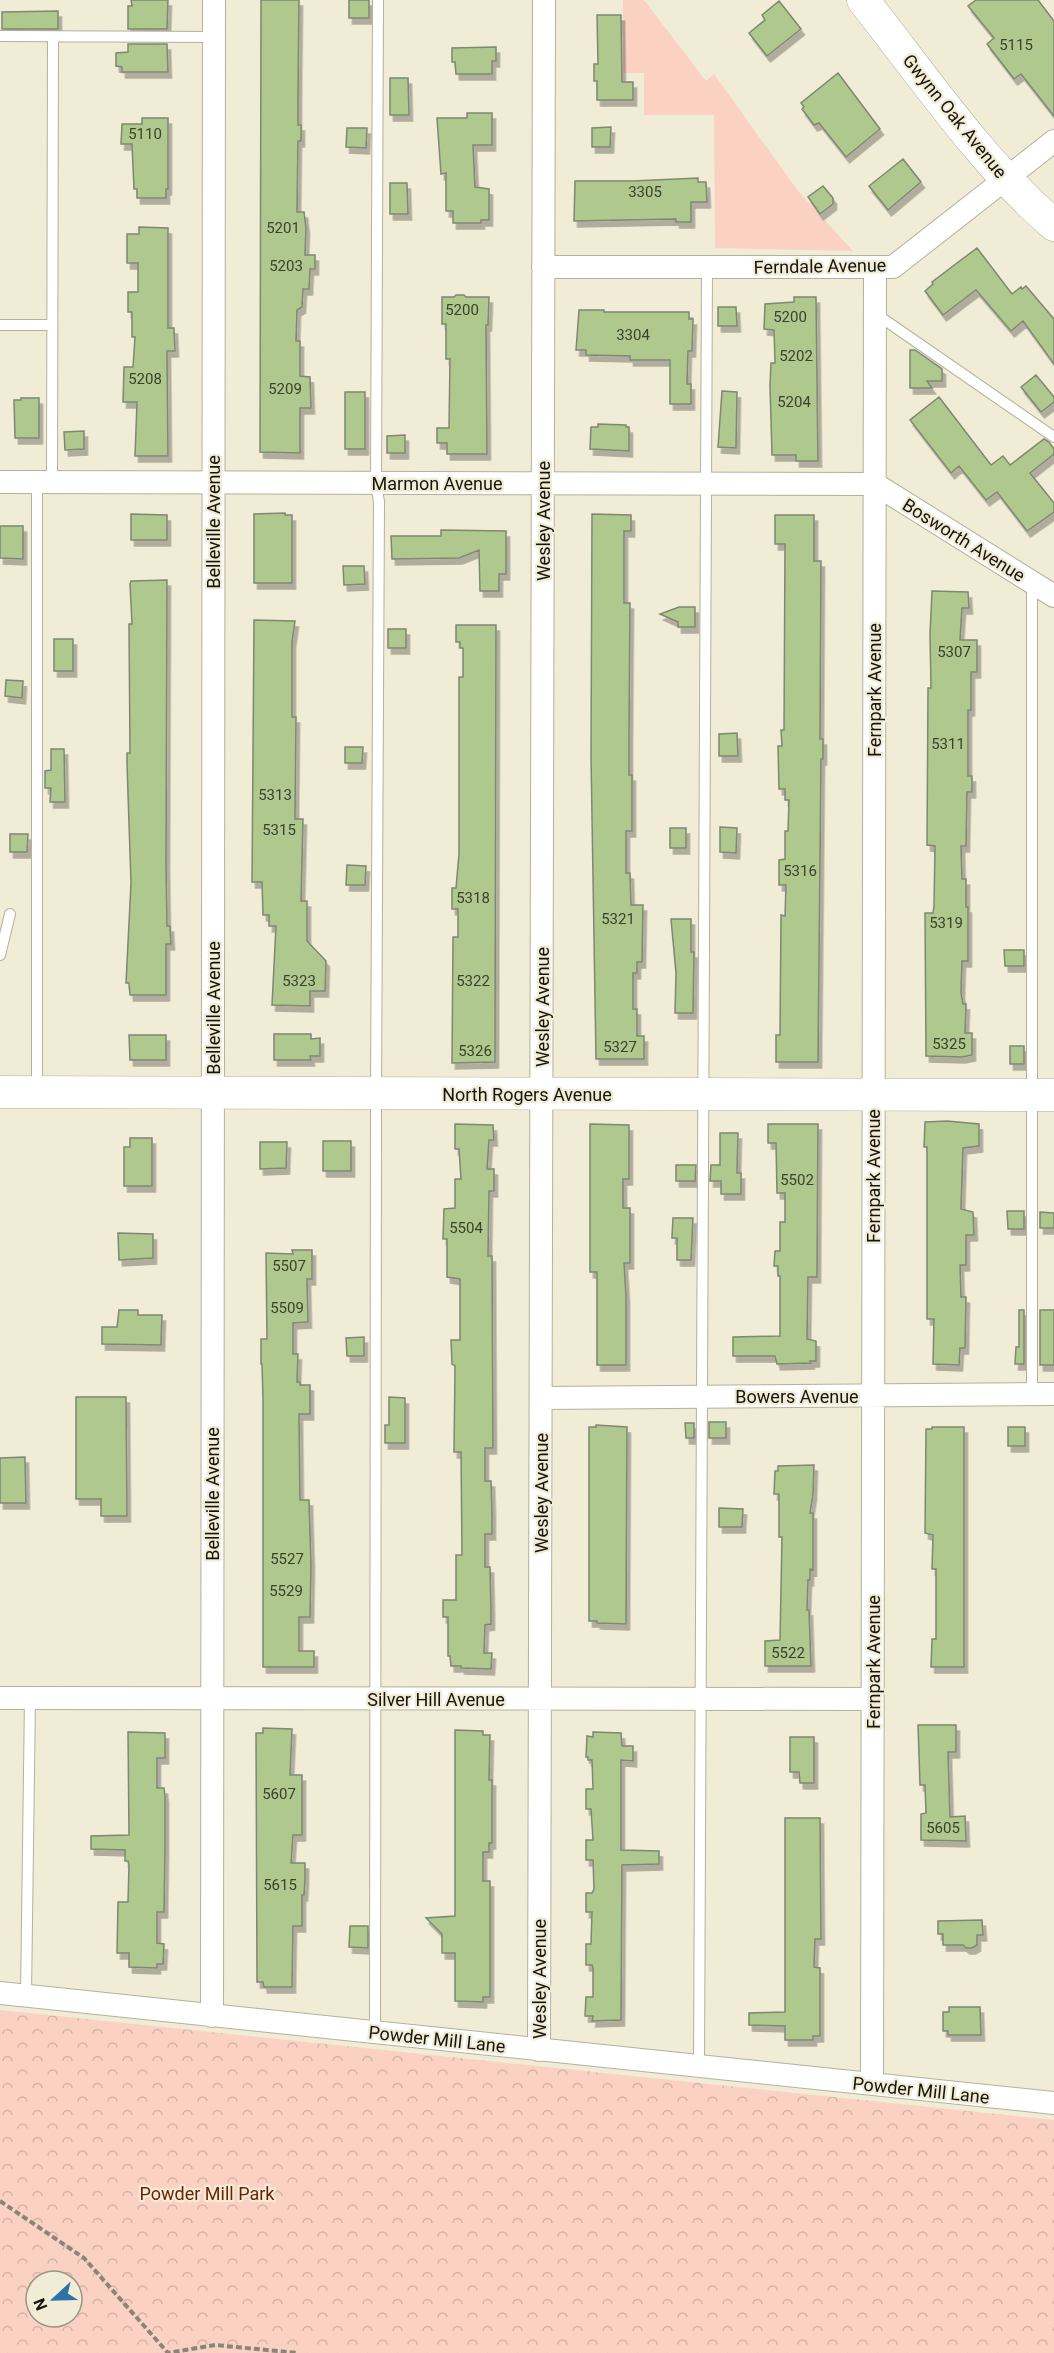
<svg xmlns="http://www.w3.org/2000/svg" width="1054" height="2353" font-family="Roboto,sans-serif">
  <style>
    .park { fill: url(#park-crowns); fill-rule: evenodd }
    .garden { fill: #fbd1c4 }
    .building { fill: #afc88d; stroke: #7f8774; stroke-width: 1.5; filter: url(#shadow) }
    .lines { fill: none; stroke-linecap: round; stroke-linejoin: round }
    .lane-casing { stroke: #b5b09b; stroke-width: 12 }
    .street-casing { stroke: #b5b09b; stroke-width: 24 }
    .secondary-casing { stroke: #b5b09b; stroke-width: 33 }
    .path { stroke: #8a8677; stroke-width: 4; stroke-dasharray: 6 3; stroke-linecap: butt }
    .lane { stroke: #fff; stroke-width: 10 }
    .street { stroke: #fff; stroke-width: 22 }
    .secondary { stroke: #fff; stroke-width: 32 }
    .labels { text-anchor: middle; dominant-baseline: central; stroke-width: 4.5; stroke-linejoin: round; paint-order: stroke }
    .number-label { font-size: 15px; fill: #3c412d }
    .street-label { font-size: 18px; fill: #16140d; stroke: #f1ecd6 }
    .park-label { font-size: 18px; fill: #6c1f03; stroke: #f1ecd6 }
  </style>
  <defs>
    <pattern id="park-crowns" width="20" height="18" patternUnits="userSpaceOnUse" patternTransform="scale(1.5)"><rect width="20" height="18" fill="#fbd1c4"/><path d="M2 6a3 3 0 1 1 6 0M12 15a3 3 0 1 1 6 0" fill="none" stroke="#d6b3a7"/></pattern>
    <filter id="shadow"><feDropShadow dx="3.5" dy="6" stdDeviation="0" flood-color="#0004"/></filter>
  </defs>
  <rect width="100%" height="100%" fill="#f1ecd6"/>
  <!-- park -->
  <path class="park" d="M0 2010 1054 2120V2353H0ZM36 2281H72V2317H36Z"/>
  <!-- garden -->
  <path class="garden" d="M623 0H644L706 81 714 74 798 191 853 251 715 248 714 115H644V73H623Z"/>
  <!-- building -->
  <path class="building" d="M131 0H168L167 29H128V6H132Z
    M261 0H299L298 95V125H301V141H298L297 212H304L306 228 305 255H315V269H310L309 289H303L302 307 297 310 296 341H300V376L310 377 311 408H300V453L260 452Z
    M349 0H369V18H349Z
    M976 0H1038L1054 21V116L1021 74 1014 79 987 44 994 38 968 6Z
    M779 1 801 29 767 56 749 33 765 20 762 15Z
    M58 11V29H2V12Z
    M597 15H621L622 82H633V100H597V81H594V64H598Z
    M128 44H167L168 72H122V67L116 66V53L128 52Z
    M496 47V61H492V74H456L455 62H452V48Z
    M838 73 880 129 846 157 819 123 814 125 802 109 804 107 801 103Z
    M390 78H408L409 115H390Z
    M467 113H492V145H473L475 187 489 189V220H481V223H453V211H446V173L441 174 437 118H467Z
    M142 118H168V189H166V198H137V189H134L132 144H121L122 124H142Z
    M611 127 610 147H592V128Z
    M347 128H367L366 148 346 147Z
    M903 159 921 182 888 210 869 186Z
    M698 178V182H706L707 202H691V222H676V219L574 221 575 181H632Z
    M390 183H407L408 214H390Z
    M823 186 833 198V204L820 214 808 197Z
    M139 227 168 228V328H174L175 351H167L168 456H135L137 402H123L124 367H133L135 337H132V312H128V292H138V263H127V234H139Z
    M977 248 1012 294 1021 287 1022 289 1026 286 1054 319V364L1023 321 1011 331 976 290 943 315 925 291 933 284 932 282Z
    M456 295H464L466 297H489L488 325H486L487 454H447V443H437V428H449L450 359H446V324H442V297H454Z
    M794 297H816L818 461H796V455H772L770 385 771 363H775L774 330 764 329 765 304 794 302Z
    M718 307H736L737 326H718Z
    M579 310H604V312H689V319H693L692 351H688L687 384H691V404H670V360H630V356L586 355V350H576Z
    M910 350H915L942 369V381H927L932 388H910Z
    M1036 375 1054 397V402L1041 412 1021 387Z
    M722 391 737 392 736 448 718 447Z
    M345 392H365V449H345Z
    M939 397 991 465 1003 456 1010 465 1044 439 1049 442 1054 449V454L1030 473 1054 503V512L1027 531 997 492 986 500 959 466 951 473 910 420Z
    M21 398H39V438H15L14 400H21Z
    M598 424 626 425V427H629V451L590 449 591 427H598Z
    M84 431V449L65 450 64 432Z
    M405 435V453H387V436Z
    M285 513V515H292V583H254V514Z
    M131 514 167 515V540H131Z
    M592 514 631 515V531H624V603H630L629 735V775H632V831H626V873H630L631 905H643L642 962H637V973H633V1009H637V1036H644V1059H596L591 756Z
    M775 515H814V561H821L820 739H823V759H821L818 1062H776V1035H780L781 915 785 916 786 885H779V860L785 859V831H788L789 800H785V789H779L778 746H782L781 730H784L785 544H775Z
    M0 526H23V559L0 558Z
    M441 530 506 531V574H499V591H480L479 550 459 558 392 559 391 536H441Z
    M343 566H364L365 584 344 585Z
    M167 580 166 864 167 926H170L171 944H166V995H130L129 983H126L131 883 127 764V753H130L129 624H132L130 584 131 581Z
    M932 591 968 592 969 608H962L960 640H977V672H971V710H968V776H972V792H967L966 846H961L962 879H966V907H968V961H962L961 993 963 1004H966L965 1033H972V1055L962 1057 926 1056 925 913H933L934 906 935 846 927 845 928 688H931L930 634Z
    M679 607H695V627H678V622L660 614Z
    M254 620 295 621 292 642V717H296L295 819H303L301 901H307V941L326 961 325 991H310V1006L272 1005 276 926H269V915H263L262 882H252Z
    M456 625H496L495 1062 452 1063 453 937H458V909H452V888H456L459 854V677H463V648H460V642H456Z
    M388 629H406V648H388Z
    M54 639H73V671H54Z
    M6 680 23 681 22 698 5 696Z
    M737 733 738 756H719V734Z
    M345 747H363L362 763H345Z
    M51 749H64L65 802H50L51 788H45V771L51 770Z
    M720 827 737 828 736 853 720 852Z
    M670 828H686V848H670Z
    M10 834H28L27 852H10Z
    M347 865 366 866 365 885H346Z
    M671 919H691V952H694L693 1013H675L676 973Z
    M1004 950H1024V966H1005Z
    M274 1034H311V1039L320 1038V1056H310L311 1060H274Z
    M129 1035H166V1060H130Z
    M1010 1046H1024V1064H1010Z
    M947 1121 979 1124V1146L963 1148 961 1209 973 1212 974 1235H966V1265H960L961 1297H966L965 1348H960L959 1365 933 1364 934 1319H927V1147H924L925 1122Z
    M455 1124 493 1125 494 1140H489L487 1169H494V1191H489L488 1256H492L493 1448H485V1481H491L492 1511V1534H485V1567H490L491 1608V1624L485 1625 484 1653H492L491 1669 461 1668V1666H451L450 1656H448V1617H443V1600H456V1555H462L461 1452H454L455 1366 452 1364 451 1340H460V1279L447 1277V1239H443L444 1209 455 1208V1179H461L459 1149H455Z
    M590 1124 629 1125V1179H623V1208H630V1263H624L626 1295V1365H597V1272H590Z
    M768 1124H818L817 1277H808L807 1339 816 1341V1361H810L811 1363 777 1364 775 1356H733V1337L780 1336V1276H778V1266H774L775 1251H780V1222H785V1193H777L776 1143H768Z
    M720 1133H738L737 1173H741V1194H721V1181H710L711 1165H720Z
    M130 1138H152V1186H124V1147H130Z
    M323 1141H351V1171H323Z
    M260 1142H287L286 1168 260 1169Z
    M676 1165H696L695 1181H676Z
    M1007 1211H1024V1229H1008Z
    M1040 1212 1054 1213V1228H1040Z
    M673 1218H693L691 1260H677V1238H672V1236Z
    M118 1233 153 1234V1258L119 1260Z
    M292 1250H312V1279H307L308 1322 293 1323V1354H298L297 1382H300V1385H310V1414H299L300 1500H309L311 1566 310 1617H299V1651H314V1667H263V1399L262 1364H261V1339H267L266 1253 293 1254Z
    M119 1310H138V1315H162L161 1345 102 1344V1327H117Z
    M1019 1310H1024V1364H1015L1016 1347H1019Z
    M1040 1310H1054V1365H1040Z
    M364 1337V1356H347L346 1338Z
    M76 1397H126L127 1516H101V1499H76Z
    M389 1397 405 1398V1443H385V1425H389Z
    M709 1422H726V1438H709Z
    M685 1423H694V1438H686Z
    M596 1425 627 1427 626 1624 597 1623V1621H589V1427H596Z
    M932 1427H964V1667H931L932 1639H936V1569H932L933 1535 925 1533 926 1429H932Z
    M1008 1427H1025V1446H1008Z
    M25 1457 26 1503H0V1458Z
    M814 1465 813 1494 810 1513H813V1570L810 1569V1580H808L807 1610H809L811 1666H765V1641L780 1640 782 1537H779V1494H774L775 1471H778V1466Z
    M719 1508 743 1509 742 1527H719Z
    M918 1725H956V1752H948L950 1817 965 1816 966 1841 921 1840V1814L926 1813 925 1785H920Z
    M263 1728 292 1729 290 1775H302V1835H293L291 1863H305V1879L304 1895H302V1926H293L292 1987H264L263 1982H257L256 1733H263Z
    M455 1730 483 1731V1735H490L489 1780H492V1843H489V1852H483V1881H490V1997H483V2002L455 2001V1953H442V1934L426 1918 455 1916Z
    M128 1732 165 1733V1758H157V1788H164L165 1797V1850L164 1912H157V1943L164 1944 163 1964H157V1968L129 1967V1953H117L118 1902H128L129 1865 128 1861H125V1850L91 1849V1836L129 1835Z
    M593 1732 621 1733 622 1746H633V1761L621 1760V1850L659 1851V1864L622 1865 621 2020 592 2021 593 2016H585L586 1997H593V1968L592 1965H586V1944H591L592 1912H586V1893H592L594 1889 593 1860H586V1840H593L591 1809H586V1789H593L592 1760H588V1757H586L587 1736 593 1737Z
    M790 1737H814V1783H800L799 1772H790Z
    M785 1818H820L821 1939H815L814 1967 820 1968V2036H813V2040H785V2026L749 2025V2013L785 2012Z
    M982 1920 983 1935H977V1945L972 1948H966L963 1945H943V1934H938V1921Z
    M350 1926H368V1948L349 1947Z
    M949 2007H980L981 2035H948V2031H943V2012H949Z"/>
  <g class="lines">
    <!-- lane casing -->
    <g class="lane-casing">
      <path id="lane" d="M0 36 214 37
        M876 314 1054 437
        M0 325H52
        M52 482 53 37
        M1032 583V1395
        M0 955 10 914
        M37 1088V482
        M26 1996 30 1698
        M375 2033 376 1093 379 502 376 483 378 0
        M699 2066 707 267"/>
    </g>
    <!-- street casing -->
    <g class="street-casing">
      <path id="street" d="M543 267H893L1054 141
        M0 482 875 484 1054 596
        M541 1398 1054 1394
        M0 1698 872 1699
        M0 1993 1054 2103
        M212 2016 214 0
        M539 2050 544 0
        M872 2084 875 267"/>
    </g>
    <!-- secondary casing -->
    <g class="secondary-casing">
      <path id="secondary" d="M863 0C924 77 980 161 1054 225
        M0 1092 1054 1095"/>
    </g>
    <!-- path -->
    <path class="path" d="M0 2201 84 2258 168 2353 215 2345 298 2353"/>
    <!-- lane -->
    <use href="#lane" class="lane"/>
    <!-- street -->
    <use href="#street" class="street"/>
    <!-- secondary -->
    <use href="#secondary" class="secondary"/>
  </g>
  <g class="labels">
    <!-- number labels -->
    <g class="number-label">
      <text x="1016" y="45">5115</text>
      <text x="145" y="134">5110</text>
      <text x="645" y="192">3305</text>
      <text x="283" y="228">5201</text>
      <text x="286" y="266">5203</text>
      <text x="462" y="310">5200</text>
      <text x="790" y="317">5200</text>
      <text x="633" y="335">3304</text>
      <text x="796" y="356">5202</text>
      <text x="145" y="379">5208</text>
      <text x="285" y="389">5209</text>
      <text x="794" y="402">5204</text>
      <text x="954" y="652">5307</text>
      <text x="948" y="744">5311</text>
      <text x="275" y="795">5313</text>
      <text x="279" y="830">5315</text>
      <text x="800" y="871">5316</text>
      <text x="473" y="898">5318</text>
      <text x="618" y="919">5321</text>
      <text x="946" y="923">5319</text>
      <text x="299" y="981">5323</text>
      <text x="473" y="981">5322</text>
      <text x="949" y="1044">5325</text>
      <text x="620" y="1047">5327</text>
      <text x="475" y="1051">5326</text>
      <text x="797" y="1180">5502</text>
      <text x="466" y="1228">5504</text>
      <text x="289" y="1266">5507</text>
      <text x="287" y="1308">5509</text>
      <text x="287" y="1559">5527</text>
      <text x="286" y="1591">5529</text>
      <text x="788" y="1653">5522</text>
      <text x="279" y="1794">5607</text>
      <text x="943" y="1828">5605</text>
      <text x="280" y="1885">5615</text>
    </g>
    <!-- street labels -->
    <g class="street-label">
      <text transform="translate(955 116) rotate(51)">Gwynn Oak Avenue</text>
      <text transform="translate(820 266) rotate(-1)">Ferndale Avenue</text>
      <text x="437" y="483">Marmon Avenue</text>
      <text transform="translate(543 521) rotate(-90)">Wesley Avenue</text>
      <text transform="translate(213 522) rotate(-90)">Belleville Avenue</text>
      <text transform="translate(964 540) rotate(32)">Bosworth Avenue</text>
      <text transform="translate(874 690) rotate(-90)">Fernpark Avenue</text>
      <text transform="translate(542 1007) rotate(-90)">Wesley Avenue</text>
      <text transform="translate(213 1008) rotate(-90)">Belleville Avenue</text>
      <text x="527" y="1094">North Rogers Avenue</text>
      <text transform="translate(873 1176) rotate(-90)">Fernpark Avenue</text>
      <text x="797" y="1396">Bowers Avenue</text>
      <text transform="translate(541 1493) rotate(-90)">Wesley Avenue</text>
      <text transform="translate(212 1494) rotate(-90)">Belleville Avenue</text>
      <text transform="translate(873 1662) rotate(-90)">Fernpark Avenue</text>
      <text x="436" y="1699">Silver Hill Avenue</text>
      <text transform="translate(539 1979) rotate(-90)">Wesley Avenue</text>
      <text transform="translate(437 2039) rotate(6)">Powder Mill Lane</text>
      <text transform="translate(921 2090) rotate(6)">Powder Mill Lane</text>
    </g>
    <!-- park labels -->
    <g class="park-label">
      <text x="207" y="2193">Powder Mill Park</text>
    </g>
  </g>
  <!-- north arrow -->
  <g transform="translate(54 2299) rotate(248)"><circle r="28" fill="#f1ecd6" stroke="#999686" stroke-width="1.5"/>
  <path d="M0-4.5L10 22L0 15L-10 22Z" fill="#2e72a7"/>
  <text y="-9" font-size="16" font-weight="bold" text-anchor="middle" fill="#16140d">N</text>
  </g>
</svg>
